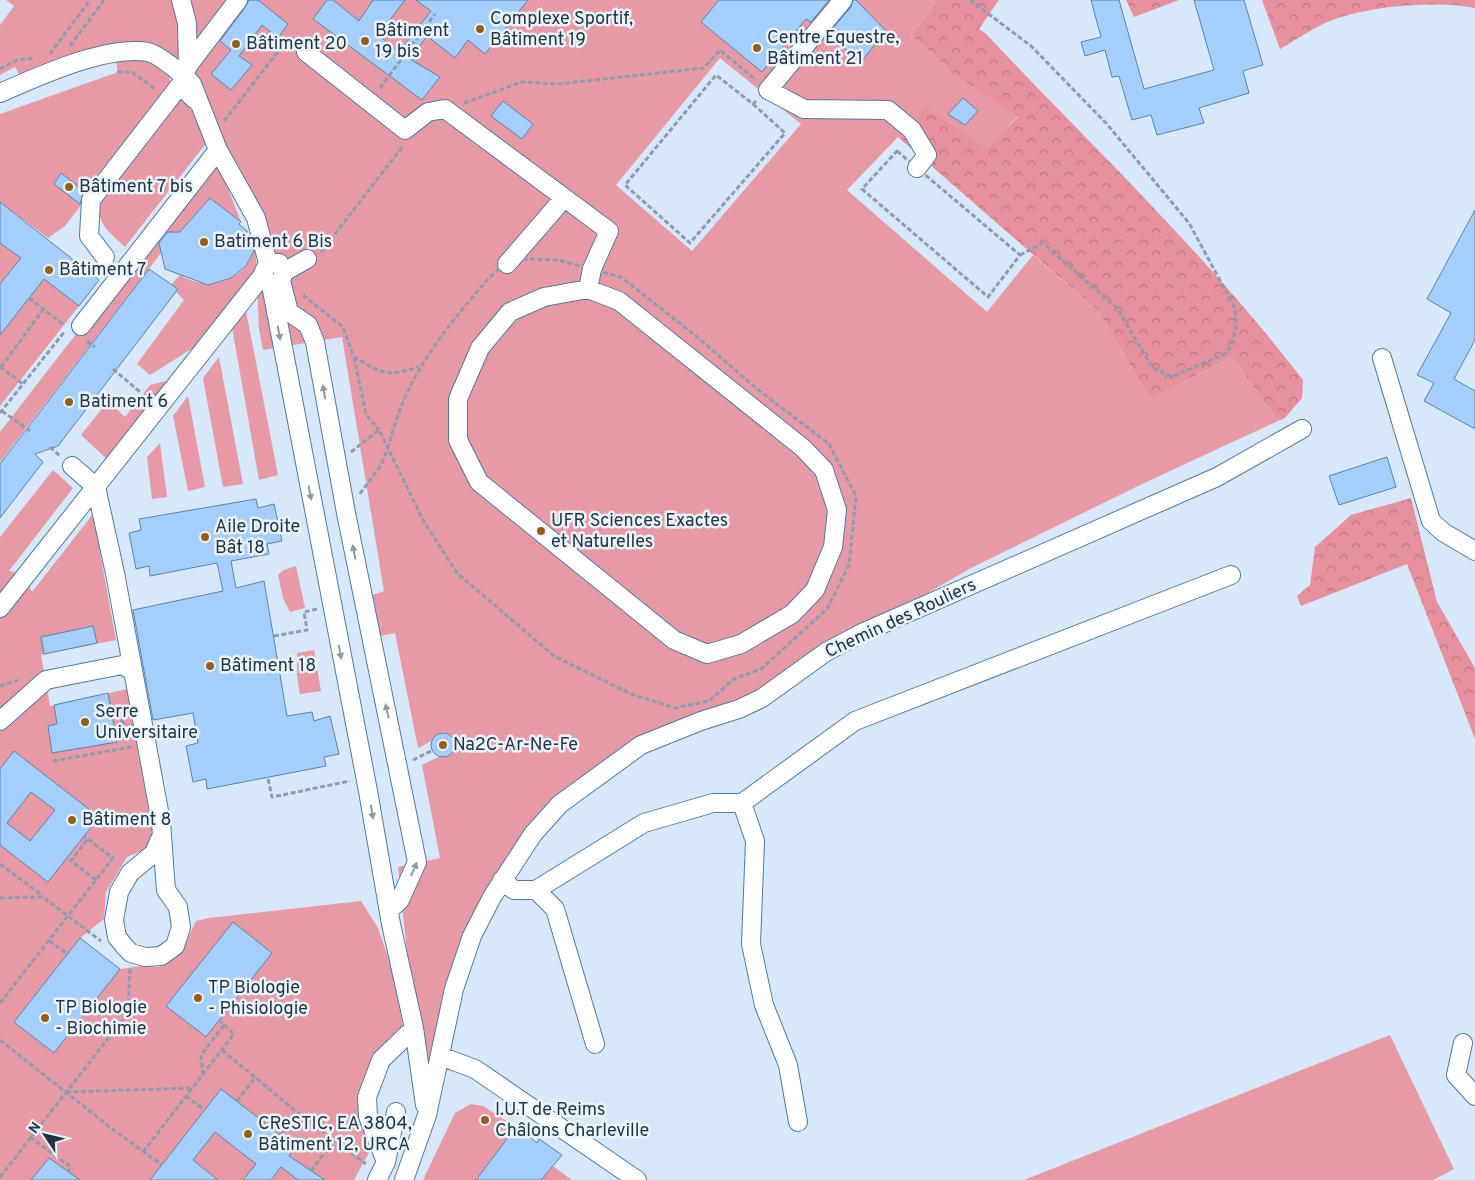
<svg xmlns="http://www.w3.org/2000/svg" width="1475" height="1180" font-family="Overpass,sans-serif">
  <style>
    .green { fill: #e79aa5; fill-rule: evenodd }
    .forest { fill: url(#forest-crowns) }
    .building { fill: #a4cffd; stroke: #5a83ad; fill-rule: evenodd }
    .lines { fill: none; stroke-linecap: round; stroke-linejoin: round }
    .minor-casing { stroke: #5179a3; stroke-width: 20 }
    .path { stroke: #8b9daf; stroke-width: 3; stroke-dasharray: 5 2.5; stroke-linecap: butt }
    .minor { stroke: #fff; stroke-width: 18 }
    .oneway { fill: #9099a2 }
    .poi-dot { fill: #946015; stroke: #ebf4fd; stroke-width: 2 }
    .labels { text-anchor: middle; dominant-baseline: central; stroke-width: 5; stroke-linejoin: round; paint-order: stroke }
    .poi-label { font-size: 18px; fill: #223345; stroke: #ebf4fd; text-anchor: start }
    .street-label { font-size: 18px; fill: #223345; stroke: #ebf4fd }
  </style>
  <defs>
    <pattern id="forest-crowns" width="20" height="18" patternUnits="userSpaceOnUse" patternTransform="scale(1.25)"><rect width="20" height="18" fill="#e7919e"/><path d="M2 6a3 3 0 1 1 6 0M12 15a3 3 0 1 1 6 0" fill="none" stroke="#bb7783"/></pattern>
  </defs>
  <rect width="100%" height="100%" fill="#d6e8fa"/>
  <!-- green -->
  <path class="green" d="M6 0H933L937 3 911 35 946 66 950 72 1018 116 987 150 909 134 898 137 847 190 987 312 1033 255 1098 311 1150 399 1232 357 1278 421 1140 485 971 568 826 652 762 698 641 745 533 834 463 963 435 1100 409 971 398 867 440 858 422 765 438 757 450 755 456 747 455 739 444 732C434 737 429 744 418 748L395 633 380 636 373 595 384 591 342 337 263 350 259 329 257 280 269 269 198 103 163 58 144 60 167 71 172 86 65 226 48 238 0 202V114L118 72 116 60 20 76 15 67 0 75V25L14 6ZM720 58 801 124 692 251 616 185Z
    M183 96 187 100 207 142 125 247C102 225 92 220 107 188Z
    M211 160 225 181 241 222 210 198 176 236V232H159L161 253 0 462V432Z
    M0 243 21 258 0 284Z
    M255 248 257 270 201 343 150 375 137 364 184 300 170 286 180 275C200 288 230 286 246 266 250 262 252 254 255 248Z
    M44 279 79 306 0 406V335Z
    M245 306 278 475 259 480 231 322Z
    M219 357 243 484 223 487 203 378Z
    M175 379 109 461 81 435 108 401 125 417 150 385Z
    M188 396 205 487 188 491 173 416Z
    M160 443 167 497 152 499 147 457Z
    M53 470 73 488 9 571 23 573 0 601V537Z
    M93 514 116 640 41 655 50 706 127 689 155 845 127 857 106 892 104 919 80 938 14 1022 54 1053 120 969 141 966 159 967 185 944 196 921 209 918 361 901 378 928 393 972 403 1027 365 1074 363 1123 373 1145 354 1180H0V616L27 583 32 592Z
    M296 566 305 608 290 612 283 598 278 575 284 570Z
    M314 650 321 691 300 694 297 676V653Z
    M1390 1035 1454 1169 1433 1180H1024Z
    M471 1104 483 1106 516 1127 476 1180H423L455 1113Z
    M562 1155 553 1166 572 1180H541Z"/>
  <!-- forest -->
  <path class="forest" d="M933 0H999L979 29 986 34C1093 147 1208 256 1303 380L1302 398 1285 418 1278 421 1232 357 1150 399 1098 311 898 137 909 134 924 107 987 149 1018 117 950 72 946 66 911 35 937 3Z
    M1126 0H1179L1134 17Z
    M1262 0H1475V8C1437 0 1367 6 1330 21 1313 28 1296 40 1280 49Z
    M1411 498 1437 602 1475 668V739L1407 564 1301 606 1297 596 1310 585 1315 547 1351 515Z"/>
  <!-- building -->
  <path class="building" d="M249 0H258L288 24 278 38 262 25 239 56 252 65 231 90 211 74 231 50 220 41 246 6Z
    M327 0H333L359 21 373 0H405L378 35 399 52 431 11 416 0H528L485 54 468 40 455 58 427 36 410 59 440 77 422 100 313 19Z
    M719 0H829L811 22 806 19 762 72 701 22Z
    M853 0H856L886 31 861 62 828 34 851 7Z
    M1091 0H1119L1144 89 1214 70 1194 0H1244L1263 65 1243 71 1249 93 1199 108 1204 123 1157 135 1151 115 1132 120 1119 76 1112 77 1105 50 1085 56 1081 42 1101 37Z
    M963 98 978 111 965 125 948 114Z
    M503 101 533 124 522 139 491 116Z
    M61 173 84 191 80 204 54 184Z
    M210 198 241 222 239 224 247 231 246 235 254 251 246 266 231 278 208 285 165 269 159 243 168 232H180Z
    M0 202 99 280 79 306 44 279 0 335V284L21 258 0 243Z
    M1475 210V340L1454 379 1475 391V429L1424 401 1434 383 1417 375 1451 313 1427 299Z
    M149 269 178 289 58 446 35 454 43 462 0 518V464Z
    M1387 457 1396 487 1339 505 1329 476Z
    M256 499 258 508 274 504 282 541 267 544 269 554 231 561 236 588 264 581 287 716 312 712 314 721 330 716 339 754 324 757 326 766 207 789 206 779 193 782 186 746 198 743 193 713 153 720 133 610 223 591 217 563 150 576 149 566 136 569 129 533 141 530 139 519Z
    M93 626 97 643 44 654 41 637Z
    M108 693 117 742 52 753 48 726 57 724 54 705Z
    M431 745a12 12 0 1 1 24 0a12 12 0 1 1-24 0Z
    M14 751 99 817 48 882 0 845V769ZM31 792 55 810 30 841 7 823Z
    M233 922 272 953 206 1037 166 1006Z
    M80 938 120 969 54 1053 14 1022Z
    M221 1089 296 1147 289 1156 325 1180H298L281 1167 271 1180H243L256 1164 215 1132 193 1160 218 1180H150Z
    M516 1127 537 1143 539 1139 562 1155 541 1180H476Z
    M49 1158 80 1180H31Z"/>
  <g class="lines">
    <!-- minor casing -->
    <g class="minor-casing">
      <path id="minor" d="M181 0 187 23 188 67
        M843 0 768 90 804 109 888 110 912 130 927 155 917 168
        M306 52 405 130 428 112 445 109 609 231 592 269 588 289 544 297 510 312 480 348 458 399V440L479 482 674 640 707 654 741 644 792 614 815 590 833 547 837 510 824 470 803 448 619 301 588 289
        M190 63 238 0
        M0 93C39 76 106 45 148 52 158 54 184 75 192 84L218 150 256 218 268 263
        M105 257 89 236 91 200 180 85 194 99
        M507 264 564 198
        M284 272 307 259
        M281 281 289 312 308 325 315 342 346 513 417 862 400 900 389 910
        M271 285 281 281 284 272 279 263H268L262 276 271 285 368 791 391 924 414 1028 425 1105
        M81 326 218 150
        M1382 358 1431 521 1443 532 1475 551
        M72 466 96 487 115 573 161 822 166 890 178 907 181 927 175 946 161 956 145 957 131 953 125 947 117 937 114 920 119 892 130 873 154 853 160 839
        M0 608 262 276
        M0 721 46 680 122 665 131 670
        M742 803 755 841 751 944 764 1005 788 1065 798 1122
        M502 880 514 890H536L555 909 595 1044
        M536 890 644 823 713 803H742L855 721 1231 575
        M1463 1043 1456 1075 1475 1096
        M440 1056 475 1069 637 1180
        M386 1162 396 1112
        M377 1180 386 1162 368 1116 367 1097 381 1060 414 1028
        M404 1180 427 1115 454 989 472 936 492 897 533 834 560 804 641 745 701 721 739 709 762 698 826 652 862 633 1217 477 1302 429"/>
    </g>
    <!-- path -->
    <path class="path" d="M970 0 1031 46 1106 123 1189 223 1235 308 1236 328 1231 346 1225 354 1171 377 1152 367 1117 308 1043 243 1020 255
      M70 46 104 0
      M50 54 90 0
      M0 69 17 60 35 58
      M117 72H132L155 89
      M380 88 435 14
      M464 103 522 82 558 84 704 68 720 50 756 80
      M753 104 785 133 690 243 625 185 716 75 753 104 756 101
      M224 121 287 40 295 38
      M897 151 1020 255 988 297 862 189Z
      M321 252 403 146
      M530 259 558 260 621 277 696 336 756 388 829 444 856 496 849 565 827 609 761 669 734 679 709 701 675 708 631 694 554 656 457 573 423 520 388 448C403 387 430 348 470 300 479 290 495 268 508 264 515 261 523 260 530 259Z
      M303 295 343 327 354 357C384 374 385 377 419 367
      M29 298 64 325
      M87 341 95 347
      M354 357 366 414 379 430
      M0 367 23 384
      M1 367 43 310
      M113 369 140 392
      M2 411 30 431
      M0 413 65 331
      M50 447 60 456
      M351 452 379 430 388 448 381 465 359 495
      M274 636 307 630 304 612 317 609
      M0 686 18 680
      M110 710 126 725
      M413 760 431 751
      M53 761 131 747
      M268 779 272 797 350 781
      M87 840 71 861 96 880
      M0 864 43 896
      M0 898 43 897 101 941
      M49 941 68 954
      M0 1003 113 858 84 836
      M0 1040 111 1128 162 1165
      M222 1050 298 1113 366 1164
      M203 1075 201 1055 224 1025
      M66 1092 192 1088
      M186 1096 204 1110
      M237 1101 255 1078
      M281 1135 298 1113
      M30 1137 71 1167 68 1172
      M143 1152 234 1034 220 1021
      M311 1171 334 1140
      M0 1177 128 1013 130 969"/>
    <!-- minor -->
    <use href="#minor" class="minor"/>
  </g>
  <!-- one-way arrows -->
  <defs><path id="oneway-solid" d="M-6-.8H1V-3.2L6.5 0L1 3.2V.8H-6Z" transform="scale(1.25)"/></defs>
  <g class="oneway">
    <use href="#oneway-solid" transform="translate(279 333) rotate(80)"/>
    <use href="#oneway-solid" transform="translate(324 392) rotate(-100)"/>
    <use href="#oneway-solid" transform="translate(310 493) rotate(80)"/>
    <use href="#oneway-solid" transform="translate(354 552) rotate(-101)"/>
    <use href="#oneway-solid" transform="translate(340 652) rotate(79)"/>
    <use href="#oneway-solid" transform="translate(387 711) rotate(-103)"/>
    <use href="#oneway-solid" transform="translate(372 812) rotate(80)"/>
    <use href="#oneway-solid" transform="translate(414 869) rotate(-66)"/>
  </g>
  <!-- markers -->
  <g class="poi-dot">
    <circle cx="480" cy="29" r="5"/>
    <circle cx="365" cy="41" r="5"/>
    <circle cx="236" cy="44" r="5"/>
    <circle cx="757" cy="48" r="5"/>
    <circle cx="69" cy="187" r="5"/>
    <circle cx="204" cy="242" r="5"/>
    <circle cx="49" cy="270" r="5"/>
    <circle cx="69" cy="402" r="5"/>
    <circle cx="541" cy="531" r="5"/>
    <circle cx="205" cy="537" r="5"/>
    <circle cx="210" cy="666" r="5"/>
    <circle cx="85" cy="722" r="5"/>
    <circle cx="443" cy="745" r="5"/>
    <circle cx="72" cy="820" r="5"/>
    <circle cx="198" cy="998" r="5"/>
    <circle cx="45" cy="1018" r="5"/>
    <circle cx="485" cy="1120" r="5"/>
    <circle cx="248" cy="1134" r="5"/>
  </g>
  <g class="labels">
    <!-- poi labels -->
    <g class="poi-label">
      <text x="490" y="19">Complexe Sportif,<tspan x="490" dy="21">Bâtiment 19</tspan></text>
      <text x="375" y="31">Bâtiment<tspan x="375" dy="21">19 bis</tspan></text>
      <text x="767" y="38">Centre Equestre,<tspan x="767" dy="21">Bâtiment 21</tspan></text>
      <text x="246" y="44">Bâtiment 20</text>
      <text x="79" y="187">Bâtiment 7 bis</text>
      <text x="214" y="242">Batiment 6 Bis</text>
      <text x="59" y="270">Bâtiment 7</text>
      <text x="79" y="402">Batiment 6</text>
      <text x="551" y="521">UFR Sciences Exactes<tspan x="551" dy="21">et Naturelles</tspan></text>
      <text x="215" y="527">Aile Droite<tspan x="215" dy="21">Bât 18</tspan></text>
      <text x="220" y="666">Bâtiment 18</text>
      <text x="95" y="712">Serre<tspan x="95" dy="21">Universitaire</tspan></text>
      <text x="453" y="745">Na2C-Ar-Ne-Fe</text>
      <text x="82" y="820">Bâtiment 8</text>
      <text x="208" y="988">TP Biologie<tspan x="208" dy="21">- Phisiologie</tspan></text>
      <text x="55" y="1008">TP Biologie<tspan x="55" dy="21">- Biochimie</tspan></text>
      <text x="495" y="1110">I.U.T de Reims<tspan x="495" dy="21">Châlons Charleville</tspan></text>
      <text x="258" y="1124">CReSTIC, EA 3804,<tspan x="258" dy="21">Bâtiment 12, URCA</tspan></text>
    </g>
    <!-- street labels -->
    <g class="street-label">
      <text transform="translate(901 619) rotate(-25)">Chemin des Rouliers</text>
    </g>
  </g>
  <!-- north arrow -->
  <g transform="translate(45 1135) rotate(305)" stroke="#ebf4fd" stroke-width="4" paint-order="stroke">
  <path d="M0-4L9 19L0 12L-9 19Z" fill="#223345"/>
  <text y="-8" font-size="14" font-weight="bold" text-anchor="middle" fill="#223345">N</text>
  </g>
</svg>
